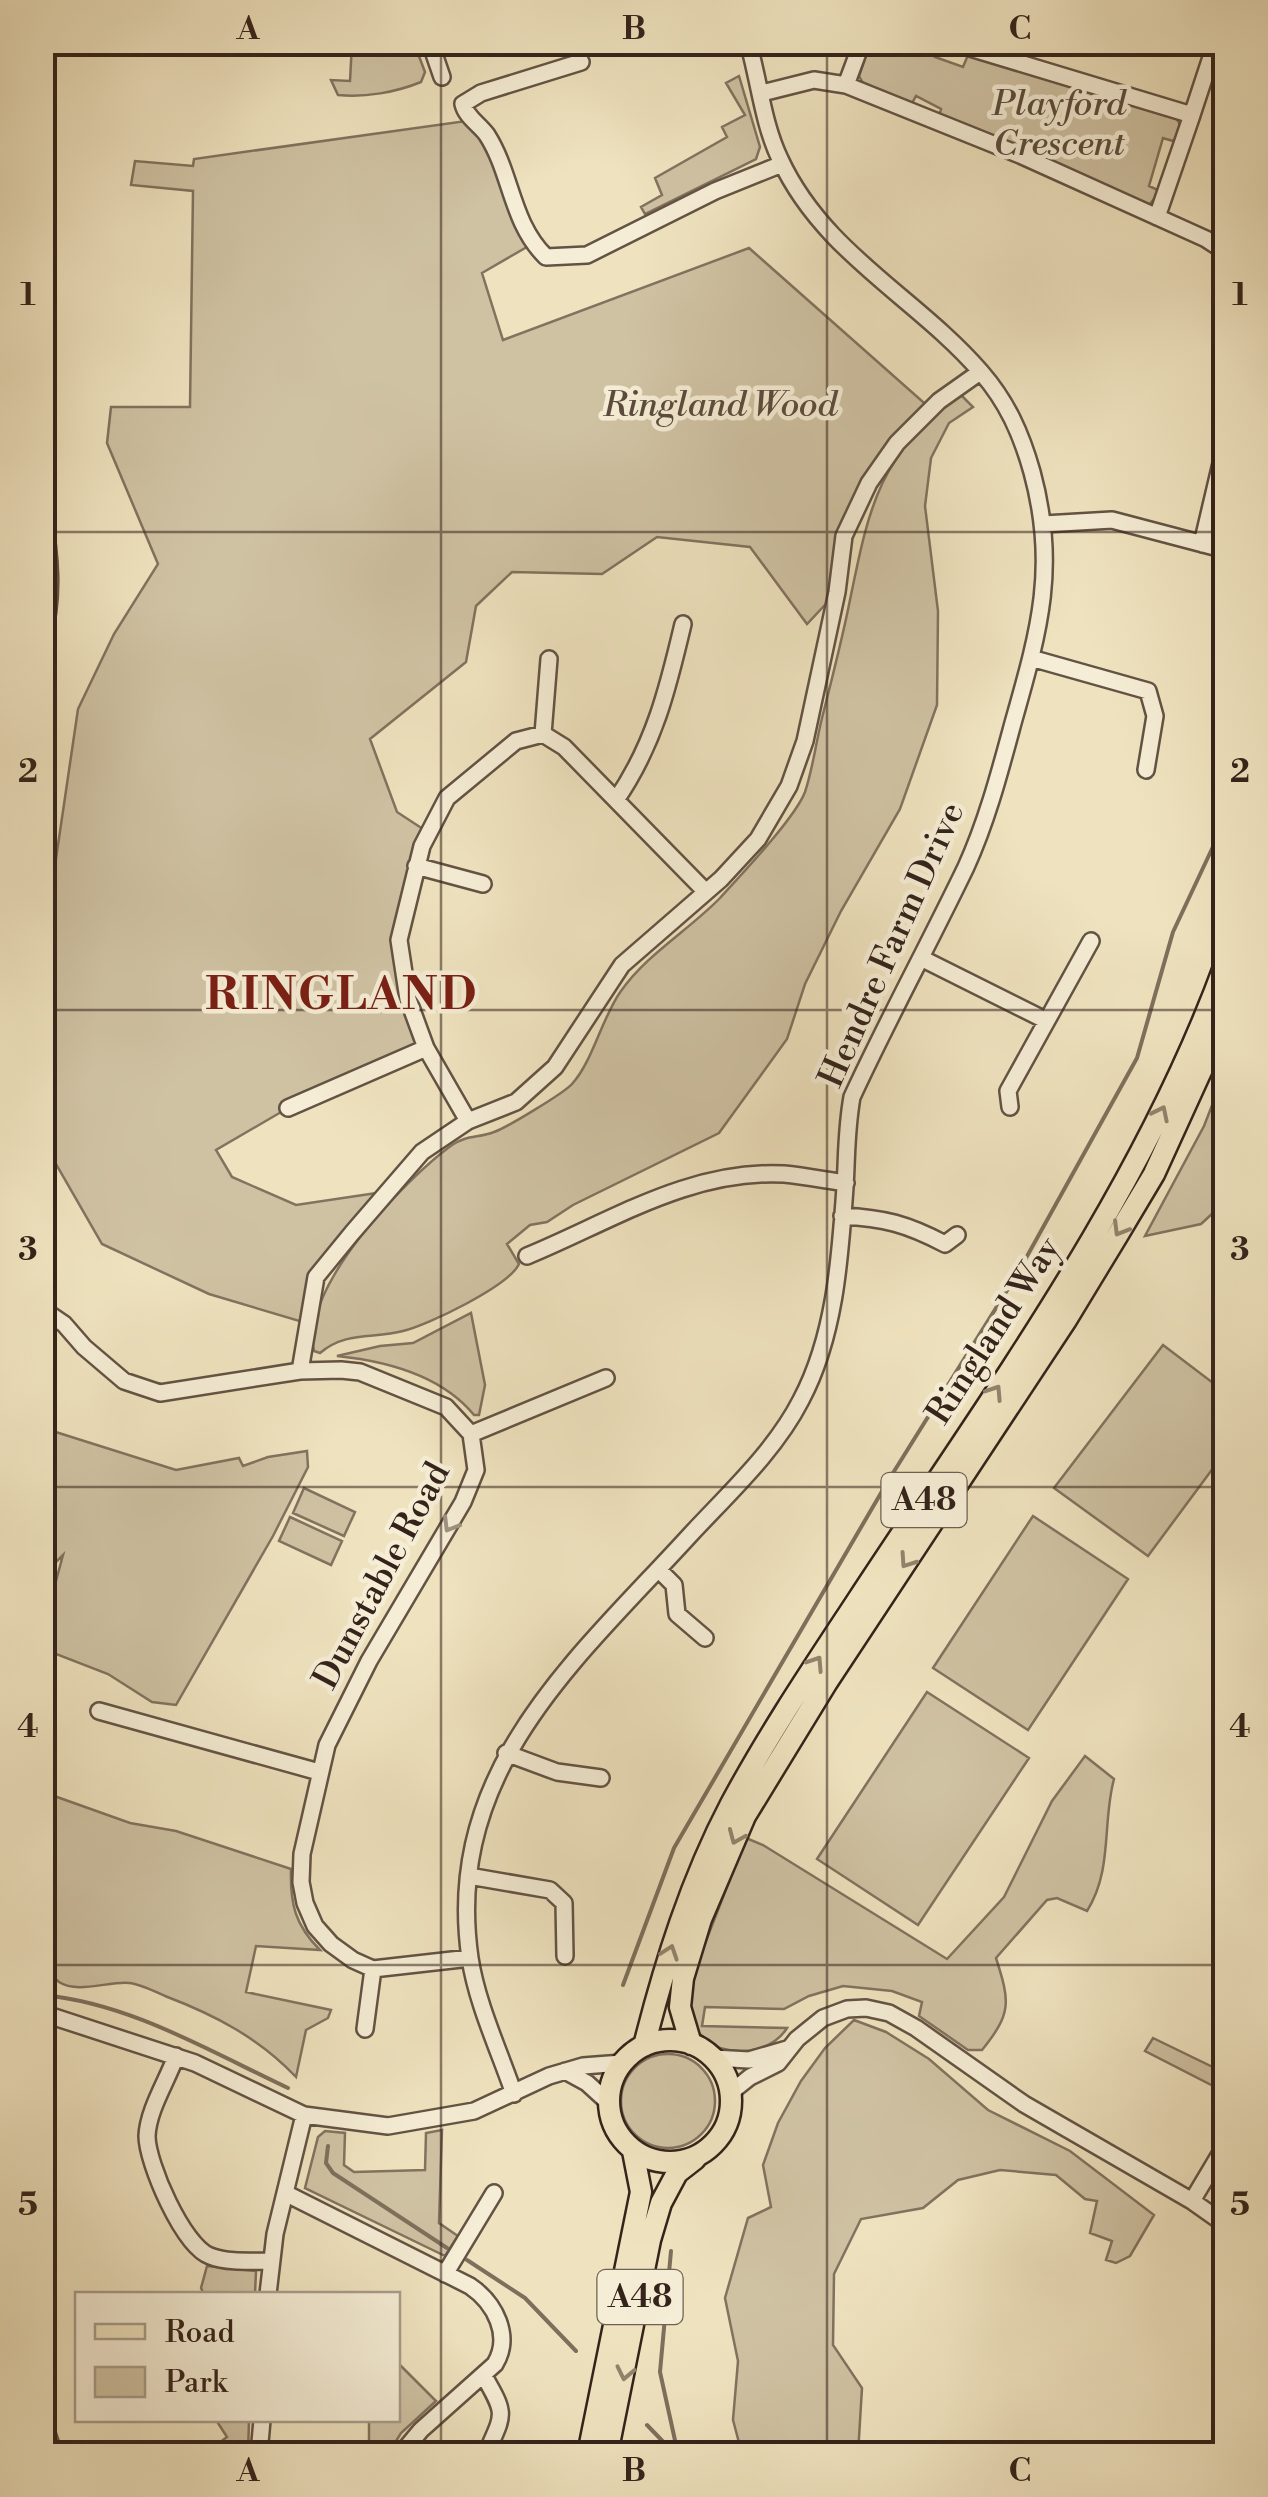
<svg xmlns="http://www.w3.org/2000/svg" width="1268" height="2497" font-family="'Libre Bodoni',serif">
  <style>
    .green { fill: #cfc2a3; stroke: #82725f; stroke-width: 2.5 }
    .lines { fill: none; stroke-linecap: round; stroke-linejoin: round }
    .stream { stroke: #7e6f5c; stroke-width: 4 }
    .minor-casing { stroke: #635344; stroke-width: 20 }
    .major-casing { stroke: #34231b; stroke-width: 25 }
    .minor { stroke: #f5edd5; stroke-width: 15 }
    .major { stroke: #efe3bf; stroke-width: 20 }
    .oneway { stroke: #92836d }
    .oneway2 { stroke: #9e9281 }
    .grid { fill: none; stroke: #34231b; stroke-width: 2.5; stroke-opacity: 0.55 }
    .labels { text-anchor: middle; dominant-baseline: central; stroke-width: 9; stroke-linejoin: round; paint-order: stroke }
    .shield { fill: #f5edd5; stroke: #6e6053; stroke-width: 2.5 }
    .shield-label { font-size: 32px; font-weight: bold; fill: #34231b }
    .park-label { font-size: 35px; font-style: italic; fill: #5b4b3d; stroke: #f5edd5 }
    .street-label { font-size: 35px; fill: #34231b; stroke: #f5edd5 }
    .district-label { font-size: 45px; font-weight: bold; letter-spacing: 2.5px; fill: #7a1f14; stroke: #f5edd5 }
    .neatline { fill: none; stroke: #34231b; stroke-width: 4 }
    .grid-label { font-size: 32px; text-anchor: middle; font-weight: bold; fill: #34231b }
  </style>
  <rect width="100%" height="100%" fill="#efe3bf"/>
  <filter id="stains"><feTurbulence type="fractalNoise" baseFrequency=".002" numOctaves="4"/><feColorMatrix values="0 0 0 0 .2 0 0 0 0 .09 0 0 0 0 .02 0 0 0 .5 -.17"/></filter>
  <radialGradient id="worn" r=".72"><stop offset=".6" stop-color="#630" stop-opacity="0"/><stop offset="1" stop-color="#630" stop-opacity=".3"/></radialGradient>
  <!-- green -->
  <path class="green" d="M352 43H414L425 72 421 82C397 92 364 98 338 95L331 80 350 81Z
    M870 43H925L939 47 935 57 963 67 968 55 1097 95 1095 105 1128 114 1131 103 1175 116 1181 126 1178 137 1173 141 1163 138 1149 186 1160 191 1150 204H1137L939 117 941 109 916 96 911 105 864 85 859 76Z
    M739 76 760 147 756 159 645 214 641 207 662 195 655 178 727 137 722 127 745 115 726 83Z
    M473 120 532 244 482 273 503 340 749 248 931 409 897 443 844 536 837 592 807 624 750 547 657 537 602 574 512 572 476 606 466 662 370 739 397 812 429 833 399 940 426 1048 288 1108 216 1150 232 1177 296 1205 390 1191 316 1277 306 1323 209 1294 102 1244 48 1150 42 1103 43 947 78 709 114 634 158 564 107 443 111 407H190L193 191 131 185 135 161 193 166 194 159Z
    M960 394 973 407 949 423 931 458 925 506 938 611 937 705 900 809 841 911 805 984 787 1039 719 1133 573 1205 547 1222 530 1225 507 1244 519 1264C509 1286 428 1325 403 1331 373 1339 346 1331 320 1353L314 1351C299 1289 405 1179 452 1145 466 1135 479 1138 494 1132 506 1128 564 1093 572 1084 593 1061 602 1017 621 991 647 954 689 930 720 898 741 875 795 818 805 792 813 768 816 742 822 718 832 679 842 640 850 600 869 507 879 454 960 394Z
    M1225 1072V1202L1201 1224 1145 1236 1204 1126Z
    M471 1313 485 1385 479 1415H474C442 1376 386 1361 337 1356L380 1346 413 1343Z
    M1163 1345 1225 1392V1452L1148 1556 1054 1488Z
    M43 1428 176 1470 239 1458 243 1466 268 1457 307 1451 308 1467 273 1536 176 1705 152 1702 108 1674 43 1649V1629L63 1555 43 1575Z
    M304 1488 355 1512 344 1536 293 1513Z
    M1033 1516 1128 1579 1028 1730 933 1668Z
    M290 1517 342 1541 331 1565 279 1541Z
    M927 1692 1029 1758 918 1925 817 1859Z
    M1085 1756 1114 1779C1102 1823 1113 1870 1087 1911L1057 1898 1047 1900 996 1958C1010 2002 1012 2013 982 2050H968L919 2016 922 2002 892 1991 843 1986 809 1996 784 2009 705 2007 702 2026 787 2028C774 2049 744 2056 720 2048 711 2045 701 2035 693 2028L690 2001 692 1977 746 1838 763 1845 947 1959 1004 1897 1052 1801Z
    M43 1792 130 1823 176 1831 291 1869C290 1904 295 1925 320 1950L256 1946 246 1992 331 2010 328 2018 306 2030 296 2077C259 2038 215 2015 165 1996 154 1991 140 1984 129 1983 109 1981 77 1994 59 1982 52 1977 51 1971 43 1967Z
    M854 2020 886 2032 929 2059 988 2110 1070 2151 1154 2215 1130 2256 1116 2263 1106 2260 1112 2241 1090 2233 1097 2201 1085 2199 1056 2175 1000 2170 958 2180 923 2208 861 2219 834 2274 833 2345 862 2388 858 2454H742L733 2420 738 2361 725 2298 748 2218 771 2207 763 2165 778 2123 801 2081 825 2048Z
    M1153 2038 1225 2073V2092L1145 2051Z
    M621 2101a47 47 0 1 1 94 0a47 47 0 1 1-94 0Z
    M442 2130 439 2223 458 2236 445 2256 305 2188 318 2137 325 2131 345 2133 344 2165 354 2172 425 2170 426 2133Z
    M207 2266 256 2271 255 2294H204L201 2288Z
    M398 2363 436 2401 401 2433 388 2454 369 2453V2420H398Z
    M216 2420H249L248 2454H204L227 2437Z"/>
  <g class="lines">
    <!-- stream -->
    <path class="stream" d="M623 1985 674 1848 888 1481 1016 1276 1137 1058 1173 932 1226 819
      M42 1995C130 2003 209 2051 288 2088
      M328 2146 326 2163 333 2173 447 2248
      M671 2251 660 2372 678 2454
      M467 2260 525 2298 576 2351
      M647 2425 675 2454"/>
    <!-- minor casing -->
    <g class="minor-casing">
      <path id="minor" d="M430 42 442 77
        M950 42 1192 115 1157 217
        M581 62 481 93 463 104C466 117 479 124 487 135 512 174 511 223 546 257L587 255 715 191 782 164
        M846 85 862 42
        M762 93 814 80 846 85 1020 155 1206 239 1226 252
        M1192 115 1216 42
        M42 511C50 554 54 597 42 640
        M1044 524 1112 520 1226 550
        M1202 544 1226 442
        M1031 658 1148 691 1155 716 1146 770
        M543 734 549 659
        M616 800C654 745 668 688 683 624
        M416 866 483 884
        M921 958 1045 1020
        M1010 1107 1008 1091 1091 941
        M288 1108 426 1048
        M468 1121 426 1048 408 999 399 940 422 846 447 798 516 741 543 734 564 747 706 892
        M842 1216C884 1218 907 1224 945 1244L957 1235
        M527 1256C610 1222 690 1169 784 1174 804 1176 825 1180 846 1183
        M42 1309 64 1324 84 1347 124 1381 160 1393 300 1371 341 1370 360 1372 446 1407 471 1434 476 1470 463 1502 369 1661 327 1745 302 1854 301 1882 305 1903 315 1926 331 1944 353 1960 373 1969 470 1958
        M300 1371 316 1277 352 1233 422 1152 468 1121 516 1102 555 1067 622 965 721 879 758 839 789 786 805 741 837 592 844 536 869 483 897 443 939 401 980 372
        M471 1434 606 1378
        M659 1570 674 1585 677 1614 705 1638
        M99 1711 319 1772
        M506 1753 557 1772 601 1778
        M469 1876 550 1890 564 1903 565 1956
        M42 2013 195 2063 304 2115 388 2126 474 2111 549 2076 583 2066 622 2063
        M365 2029 373 1969
        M176 2056C167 2081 148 2110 147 2136 147 2163 183 2246 210 2256 228 2263 251 2261 271 2261
        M713 2058 749 2060 787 2049
        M565 2071 587 2083 609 2103
        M730 2093 750 2077 778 2063 797 2039 823 2018 847 2009 866 2008 889 2013 916 2028 1024 2104 1192 2201 1226 2225
        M514 2094C499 2050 477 2004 470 1958 443 1770 577 1659 691 1534 729 1493 775 1451 801 1400 835 1336 840 1259 845 1187 847 1155 846 1131 852 1097 888 1019 929 944 966 867 987 821 1000 771 1013 723 1039 631 1058 567 1032 472 1021 433 1007 402 981 372 916 297 823 253 780 159 763 124 759 80 748 42
        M285 2193 470 2286C495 2303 512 2336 495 2364L421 2430 401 2454
        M1192 2201 1226 2144
        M445 2274 494 2193
        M268 2294 275 2234 304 2115
        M484 2376C507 2416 504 2413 486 2454
        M42 2419 54 2454
        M259 2454 262 2420"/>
    </g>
    <!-- major casing -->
    <g class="major-casing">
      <path id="major" d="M609 2101a61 61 0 1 1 122 0a61 61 0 1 1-122 0Z
        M691 2044 680 2007 683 1978 701 1919 745 1816 827 1682 1066 1320 1117 1236 1154 1174 1226 1016
        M644 2046C665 1963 691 1880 731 1804 769 1733 815 1665 859 1598 993 1394 1142 1193 1226 962
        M588 2454 641 2192 633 2151
        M607 2454 650 2240 661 2203 677 2173 695 2159"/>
    </g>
    <!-- minor -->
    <use href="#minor" class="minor"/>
    <!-- major -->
    <use href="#major" class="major"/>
  </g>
  <!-- one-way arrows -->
  <defs><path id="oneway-chevron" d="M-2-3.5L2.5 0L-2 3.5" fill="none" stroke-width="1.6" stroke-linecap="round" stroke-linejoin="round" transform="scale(2.5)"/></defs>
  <g class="oneway">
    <use href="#oneway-chevron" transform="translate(1161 1113) rotate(-64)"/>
    <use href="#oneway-chevron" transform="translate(1120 1229) rotate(121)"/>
    <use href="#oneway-chevron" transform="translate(995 1392) rotate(-57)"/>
    <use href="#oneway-chevron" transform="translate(907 1561) rotate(124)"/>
    <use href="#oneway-chevron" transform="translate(816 1663) rotate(-57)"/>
    <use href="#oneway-chevron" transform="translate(736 1837) rotate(113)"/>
    <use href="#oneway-chevron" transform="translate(670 1952) rotate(-71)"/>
    <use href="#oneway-chevron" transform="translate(625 2373) rotate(102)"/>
  </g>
  <use class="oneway2" href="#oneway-chevron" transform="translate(450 1525) rotate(121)"/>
  <!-- grid -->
  <path class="grid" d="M441 42V2454M827 42V2454M42 532H1226M42 1010H1226M42 1487H1226M42 1965H1226"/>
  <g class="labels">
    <!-- shield labels -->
    <g class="shield">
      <rect x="881.5" y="1473" width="85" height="54" rx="8"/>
      <rect x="597.5" y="2270" width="85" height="54" rx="8"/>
    </g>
    <g class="shield-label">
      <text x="924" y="1500">A48</text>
      <text x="640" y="2297">A48</text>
    </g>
    <!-- park labels -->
    <g class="park-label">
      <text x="1059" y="104">Playford<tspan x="1059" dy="40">Crescent</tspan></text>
      <text x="720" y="405">Ringland Wood</text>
    </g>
    <!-- street labels -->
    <g class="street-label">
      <text transform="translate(892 945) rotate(-66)">Hendre Farm Drive</text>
      <text transform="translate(994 1331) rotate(-57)">Ringland Way</text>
      <text transform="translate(382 1576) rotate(-62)">Dunstable Road</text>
    </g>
    <!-- district labels -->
    <g class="district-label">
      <text x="342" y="995">RINGLAND</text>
    </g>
  </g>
  <!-- margin -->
  <rect width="1268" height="2497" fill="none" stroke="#efe3bf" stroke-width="110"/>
  <!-- legend -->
  <rect x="75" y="2292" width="325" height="130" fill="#f5edd5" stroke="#a89c8b" stroke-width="2.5"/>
  <rect x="95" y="2324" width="50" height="15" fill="#efe3bf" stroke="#a89c8b" stroke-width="2.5"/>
  <text x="165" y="2342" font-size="30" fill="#34231b">Road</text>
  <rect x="95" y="2367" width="50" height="30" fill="#cfc2a3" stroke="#a89c8b" stroke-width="2.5"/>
  <text x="165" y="2392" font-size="30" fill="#34231b">Park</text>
  <rect x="55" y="55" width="1158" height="2387" class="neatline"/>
  <g class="grid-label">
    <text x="248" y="39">A</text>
    <text x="634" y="39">B</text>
    <text x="1020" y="39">C</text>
    <text x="28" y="305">1</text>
    <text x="1240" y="305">1</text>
    <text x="28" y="782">2</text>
    <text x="1240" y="782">2</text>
    <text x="28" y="1260">3</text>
    <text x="1240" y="1260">3</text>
    <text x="28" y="1737">4</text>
    <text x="1240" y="1737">4</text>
    <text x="28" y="2215">5</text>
    <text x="1240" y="2215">5</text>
    <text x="248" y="2481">A</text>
    <text x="634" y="2481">B</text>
    <text x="1020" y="2481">C</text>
  </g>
  <rect width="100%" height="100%" filter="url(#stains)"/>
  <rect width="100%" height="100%" fill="url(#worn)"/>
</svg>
